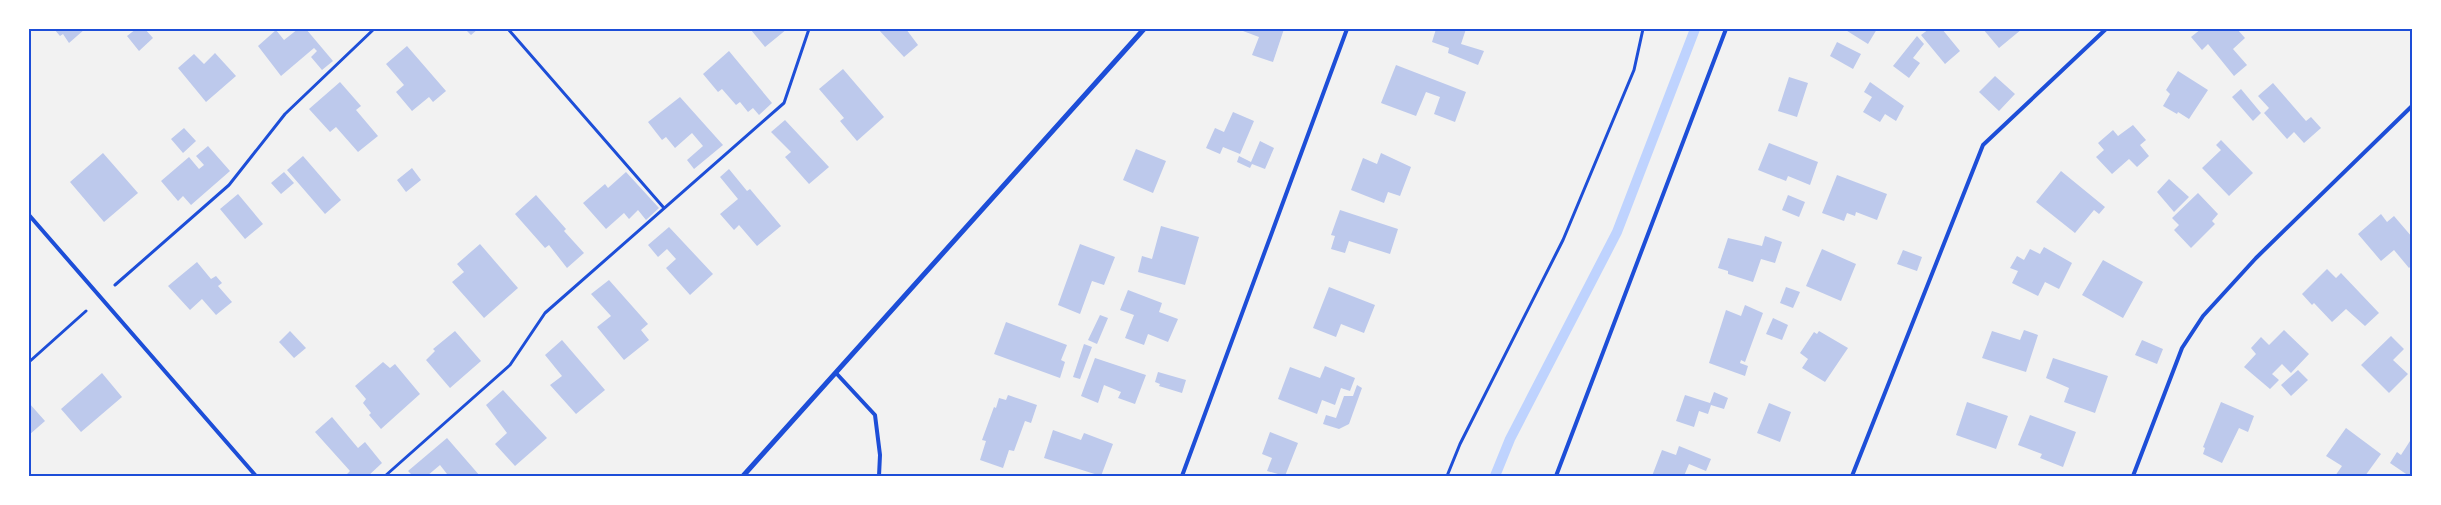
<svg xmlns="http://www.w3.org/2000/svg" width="2441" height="505" font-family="Barlow,sans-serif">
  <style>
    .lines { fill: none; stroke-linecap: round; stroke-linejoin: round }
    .stream { stroke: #bfd3fe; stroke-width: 10 }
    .building { fill: #bdc9ec }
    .path { stroke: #1d4ed8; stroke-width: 3 }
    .service { stroke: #1d4ed8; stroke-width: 4 }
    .minor { stroke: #1d4ed8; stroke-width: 5 }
    .neatline { fill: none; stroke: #1d4ed8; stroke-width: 2 }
  </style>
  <rect width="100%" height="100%" fill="#f2f2f2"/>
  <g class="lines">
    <!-- stream -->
    <path class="stream" d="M1495 476 1510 439 1617 232 1695 29"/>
  </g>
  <!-- building -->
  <path class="building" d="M54 29H85L69 43 63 34 60 36Z
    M136 29H145L153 38 139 51 127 36Z
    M298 29H306L333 61 322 70 311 57 317 51 314 48 281 76 258 46 276 30 284 40Z
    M465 29H478L471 35Z
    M753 29H787L765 47 751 30Z
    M878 29H906L918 45 904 57Z
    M1243 29H1284L1273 62 1252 55 1259 37 1243 31Z
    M1436 29H1466L1461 44 1484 51 1478 65 1448 53 1449 48 1432 42Z
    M1844 29H1877L1868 44Z
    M1929 29H1942L1960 51 1945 64 1921 35Z
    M1983 29H2022L1999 48Z
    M2201 29H2237L2245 38 2233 49 2247 65 2234 76 2208 44 2202 50 2191 37Z
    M1917 36 1924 44 1913 58 1920 63 1909 78 1893 66Z
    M1837 42 1861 54 1853 69 1830 56Z
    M407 46 446 91 433 102 429 97 412 111 396 92 404 85 386 64Z
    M729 51 772 103 759 115 753 108 748 112 740 102 736 105 722 89 718 92 703 74Z
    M215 53 236 76 206 102 178 68 194 54 204 64Z
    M1396 65 1466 92 1455 122 1434 114 1440 97 1426 92 1416 116 1381 103Z
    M843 69 884 117 857 141 840 121 844 118 819 89Z
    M2178 71 2208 90 2189 119 2178 112 2177 114 2163 106 2170 94 2166 90Z
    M1995 76 2015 94 1999 111 1979 92Z
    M1789 77 1808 83 1797 117 1778 111Z
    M340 82 361 106 356 110 378 136 358 152 336 127 330 132 309 109Z
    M1870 82 1904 106 1896 121 1885 114 1880 122 1863 112 1872 97 1864 92Z
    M2273 83 2306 121 2311 117 2321 128 2304 143 2294 132 2287 139 2264 113 2269 108 2258 96Z
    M2241 89 2261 113 2253 121 2232 97Z
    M680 97 723 145 694 169 687 160 703 146 692 133 675 148 666 137 662 140 648 122Z
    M1233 112 1254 121 1240 154 1223 147 1220 154 1206 148 1215 128 1224 132Z
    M785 120 829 167 809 184 785 157 791 152 771 132Z
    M2133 125 2146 140 2140 145 2149 156 2137 167 2129 159 2112 174 2096 157 2104 150 2098 143 2113 130 2118 136Z
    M184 128 196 141 183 153 171 139Z
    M2221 140 2253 173 2229 196 2202 168 2221 150 2216 145Z
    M1260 141 1274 148 1265 169 1252 164 1250 168 1237 162 1239 156 1251 162Z
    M1769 143 1818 162 1810 185 1788 176 1786 181 1758 170Z
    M208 146 230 171 191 205 183 196 178 201 161 181 189 157 199 169 204 165 196 156Z
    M1136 149 1166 161 1153 193 1123 180Z
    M103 153 138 193 104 222 70 182Z
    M1381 153 1411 167 1400 196 1388 192 1384 203 1351 190 1363 158 1377 164Z
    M303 156 341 200 325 214 287 170Z
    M412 168 421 180 406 192 397 180Z
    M729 169 747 191 750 189 781 226 757 246 739 225 734 230 720 214 738 199 720 177Z
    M2061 171 2105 207 2099 214 2094 210 2075 233 2036 202Z
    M284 172 294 183 281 194 271 183Z
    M626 172 659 208 646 220 638 210 629 219 624 213 606 229 583 203 605 184 608 188Z
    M1837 175 1887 194 1877 220 1856 212 1855 216 1847 213 1844 221 1822 213Z
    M2169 179 2189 197 2174 212 2157 192Z
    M2198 193 2218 214 2212 221 2215 224 2191 248 2174 230 2179 225 2172 218Z
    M238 194 263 224 245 239 220 209Z
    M536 195 566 229 564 231 584 253 567 268 549 245 545 248 515 214Z
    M1788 195 1805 202 1799 217 1782 210Z
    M1340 210 1398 229 1390 254 1349 241 1345 253 1331 249 1335 236 1331 235Z
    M2381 214 2387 222 2394 216 2412 237V265L2409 268 2394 250 2381 261 2358 234Z
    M1161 226 1199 237 1185 285 1138 272 1142 256 1152 259Z
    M669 227 713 274 690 295 666 268 676 259 667 249 658 257 648 245Z
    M1765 236 1782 242 1775 263 1761 259 1753 282 1728 274V271L1718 268 1728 238 1762 246Z
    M480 244 518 288 484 318 452 282 464 272 457 264Z
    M1080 244 1115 257 1104 285 1092 281 1080 314 1058 305Z
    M2044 247 2072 263 2059 289 2045 282 2038 296 2012 283 2018 271 2010 268 2017 256 2024 260 2030 249 2040 254Z
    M1822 249 1856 264 1841 301 1806 286Z
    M1903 250 1922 257 1917 271 1897 264Z
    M2103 260 2143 282 2123 318 2082 295Z
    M197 262 211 279 216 276 222 283 218 286 232 302 216 315 202 299 190 310 168 286Z
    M2327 269 2336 278 2341 273 2379 313 2365 326 2346 309 2332 322 2314 303 2312 305 2302 294Z
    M609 280 648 324 641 330 649 340 624 360 597 327 611 316 591 294Z
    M1329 287 1375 305 1364 333 1341 324 1336 337 1313 328Z
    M1786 287 1800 292 1793 308 1780 303Z
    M1128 290 1162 303 1159 312 1178 319 1168 342 1148 334 1144 345 1125 338 1134 315 1120 310Z
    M1745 305 1763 313 1745 362 1741 360 1740 363 1748 366 1745 376 1709 363 1726 310 1741 316Z
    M1100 315 1108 318 1097 344 1088 340Z
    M1773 318 1788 325 1782 340 1766 334Z
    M1006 322 1067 345 1061 360 1065 362 1060 378 994 354Z
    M2024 330 2038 335 2026 372 1982 358 1992 331 2020 340Z
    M2284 330 2309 354 2291 373 2282 364 2272 374 2279 380 2270 389 2244 367 2256 354 2251 348 2261 337 2269 345Z
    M290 331 306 348 294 358 279 342Z
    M455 331 481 361 450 388 426 360 435 351 433 349Z
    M1819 331 1848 348 1825 382 1802 368 1808 359 1800 353 1814 332 1817 334Z
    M2391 336 2404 349 2393 360 2408 374 2389 393 2361 365Z
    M562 340 605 390 576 414 550 385 562 376 545 355Z
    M2142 340 2163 349 2157 364 2135 355Z
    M1084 344 1092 347 1080 379 1073 377Z
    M1095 358 1146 375 1135 404 1118 398 1121 392 1104 385 1098 403 1081 396Z
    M2053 358 2108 376 2095 413 2064 402 2069 388 2046 378Z
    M383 362 390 368 395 364 420 394 381 429 369 415 371 413 363 403 366 399 355 386Z
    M1325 366 1355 378 1350 391 1341 388 1335 405 1322 400 1317 414 1278 399 1290 367 1320 378Z
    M2298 370 2308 380 2291 396 2281 385Z
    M1158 372 1186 380 1182 393 1159 386 1160 384 1155 382Z
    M102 373 122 397 81 432 61 409Z
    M1357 385 1362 388 1349 424 1339 429 1323 424 1326 415 1336 418 1344 396H1353Z
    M503 390 547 438 515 466 495 444 507 433 486 405Z
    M1714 392 1728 398 1724 409 1711 405 1708 414 1699 411 1694 427 1676 421 1685 395 1710 403Z
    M1008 395 1037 405 1031 423 1025 421 1014 451 1009 450 1003 468 980 460 986 441 982 440 994 407 996 408 999 398 1006 400Z
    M1967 402 2008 416 1996 449 1956 435Z
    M2221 402 2254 416 2248 432 2239 428 2222 463 2203 454 2205 448 2203 447Z
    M29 403 45 421 29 435Z
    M1769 403 1791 412 1780 442 1757 433Z
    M2030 415 2076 432 2063 467 2040 458 2042 454 2018 445Z
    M332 417 358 448 365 442 382 463 368 476H349L347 474 350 471 315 432Z
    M2346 428 2381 454 2365 476H2335L2342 466 2326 456Z
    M1053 430 1081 440 1084 433 1113 444 1101 476 1044 458Z
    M1270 432 1298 443 1285 476 1267 471 1272 458 1262 454Z
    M447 438 480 476H445L447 474 440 465 427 476H413L408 471Z
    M2410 441 2412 442V473L2409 476 2390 463 2397 452 2401 455Z
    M1679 446 1711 459 1706 471 1689 464 1684 476H1652L1662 450 1676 455Z"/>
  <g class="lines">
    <!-- path -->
    <path class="path" d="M508 29 664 208
      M115 285 229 185 285 114 374 29
      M29 362 86 311
      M385 476 510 365 545 313 784 103 809 29
      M1447 476 1460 444 1563 240 1634 70 1643 29"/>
    <!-- service -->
    <path class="service" d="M29 215 256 476
      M836 373 875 415 880 455 879 476
      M1182 476 1347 29
      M1556 476 1726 29
      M1852 476 1983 145 2106 29
      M2133 476 2182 348 2203 316 2256 258 2412 106"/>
    <!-- minor -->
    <path class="minor" d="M743 476 1144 29"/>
  </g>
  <!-- border -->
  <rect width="2441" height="505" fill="none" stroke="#ffffff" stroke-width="60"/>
  <rect x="30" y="30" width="2381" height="445" class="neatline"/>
</svg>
